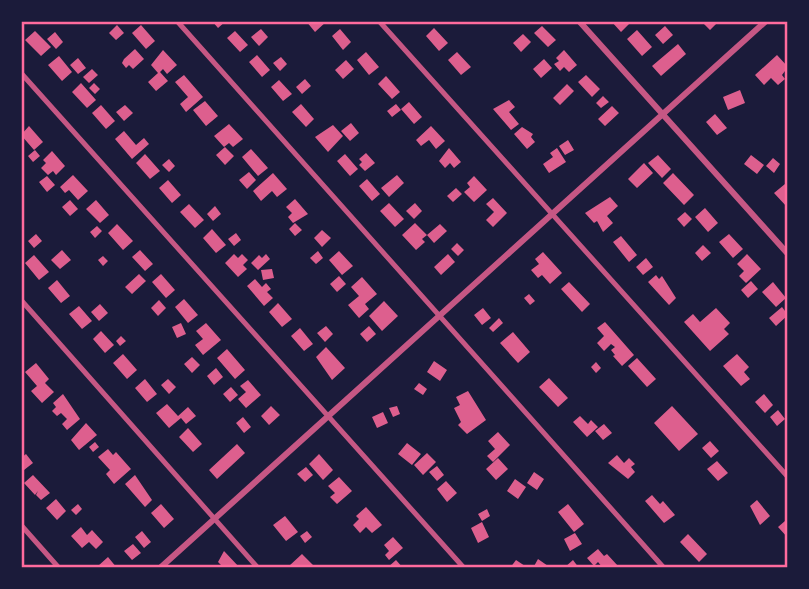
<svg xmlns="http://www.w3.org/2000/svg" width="809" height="589" font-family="'Space Grotesk',sans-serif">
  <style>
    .building { fill: #dd5f8e }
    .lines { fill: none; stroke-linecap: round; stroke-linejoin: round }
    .minor { stroke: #c65784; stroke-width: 5 }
    .tertiary { stroke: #c65784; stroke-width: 6 }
    .neatline { fill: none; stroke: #ff6b9d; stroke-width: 2.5 }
  </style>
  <rect width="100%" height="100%" fill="#1b1b3a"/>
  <!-- building -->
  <path class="building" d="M212 21H226L218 28Z
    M306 21H327L315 32Z
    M611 21H630L631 22 621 32Z
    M701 21H716L717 23 710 30Z
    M117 25 124 33 116 40 109 33Z
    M141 25 155 41 146 49 132 33Z
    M542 26 556 40 548 47 534 33Z
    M665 26 673 35 663 44 655 35Z
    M434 28 448 43 439 51 426 36Z
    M261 29 268 37 259 46 251 37Z
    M340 29 351 42 343 50 332 36Z
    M637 30 652 47 642 56 627 39Z
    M35 31 51 47 41 56 25 40Z
    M235 31 248 45 240 52 227 38Z
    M55 32 63 42 56 49 47 39Z
    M523 34 531 42 521 52 513 43Z
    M678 44 686 54 661 76 652 66Z
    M135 49 144 59 133 69 129 65 126 68 122 63 124 59Z
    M163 50 177 65 167 74 163 69 160 72 168 81 156 91 148 82 158 73 151 65Z
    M564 50 577 65 569 72 564 67 560 71 554 64 559 61 556 58Z
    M366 52 379 67 369 75 357 60Z
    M457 52 471 67 461 75 448 60Z
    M257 55 270 70 262 77 249 62Z
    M777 55 788 67 782 75 785 79 778 85 771 78 764 85 755 75Z
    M59 56 72 72 62 81 48 65Z
    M281 57 287 64 280 71 273 63Z
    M78 58 86 68 78 74 70 65Z
    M544 59 552 68 541 78 533 69Z
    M346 60 354 69 343 79 335 70Z
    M92 69 98 75 89 83 83 77Z
    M184 75 203 97 186 112 180 104 188 97 175 82Z
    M586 75 600 89 592 97 578 82Z
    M386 76 400 92 392 99 378 84Z
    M305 79 311 86 302 94 296 87Z
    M279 80 292 94 283 101 271 87Z
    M81 83 96 100 87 108 72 92Z
    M94 83 100 89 95 94 89 88Z
    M567 84 574 91 560 105 553 98Z
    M740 90 745 103 728 110 723 97Z
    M603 96 609 102 601 108 596 103Z
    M509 100 515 107 509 112 519 124 511 130 493 109Z
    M205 101 218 116 206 126 193 110Z
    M409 102 422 117 414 124 401 109Z
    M301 104 314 119 306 127 292 112Z
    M396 104 401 110 392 117 387 111Z
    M101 105 115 121 106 129 92 113Z
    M125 105 133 113 124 121 116 112Z
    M612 106 619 113 605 126 598 119Z
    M715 114 727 128 717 135 706 122Z
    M351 123 359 133 350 141 341 131Z
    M229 124 243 139 233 147 229 143 224 147 214 136Z
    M333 125 343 136 328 152 315 137Z
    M29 126 43 142 34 150 21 135Z
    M431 126 445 141 436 149 429 140 421 146 416 140Z
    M522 127 533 134 531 137 535 142 527 149 514 134Z
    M124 131 136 145 144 138 149 144 132 159 115 139Z
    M568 140 574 150 565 155 559 146Z
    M225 147 234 156 225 165 216 155Z
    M449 148 461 162 454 168 450 163 445 168 439 161Z
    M557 148 566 162 549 173 543 164 553 157 550 153Z
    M251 149 268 168 258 176 242 157Z
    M35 150 40 156 33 162 28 156Z
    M52 151 65 166 56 175 53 171 48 175 41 168 46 163 43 160Z
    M366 153 375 163 365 171 359 165 362 162 359 159Z
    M145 154 160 171 150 179 136 163Z
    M345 154 358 169 350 176 337 161Z
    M658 155 671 169 662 178 648 163Z
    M751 155 764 165 757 174 744 164Z
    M773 158 780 164 774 173 766 166Z
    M169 159 175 166 169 172 162 165Z
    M644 163 653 173 637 188 628 179Z
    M249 172 256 180 247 189 239 180Z
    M273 173 287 189 277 197 272 191 261 201 253 191Z
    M673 173 694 195 684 205 663 183Z
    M73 175 88 191 78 200 69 190 65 193 60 187Z
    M397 175 404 183 389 197 381 188Z
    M47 176 55 185 47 192 39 182Z
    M474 176 487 190 474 202 464 192 470 187 467 183Z
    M367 179 380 194 372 201 359 186Z
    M168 180 181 195 172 203 159 188Z
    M785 184 788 187 787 207 774 193Z
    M456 188 462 194 453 202 447 196Z
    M610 197 618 206 607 216 613 223 603 232 597 221 594 223 585 213Z
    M493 198 507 213 493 227 486 220 494 212 486 204Z
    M295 199 308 214 293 223 288 217 292 213 286 207Z
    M70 200 78 209 70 216 62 207Z
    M96 200 109 215 100 223 86 209Z
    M389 203 404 219 395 227 380 211Z
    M415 203 422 211 414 219 406 211Z
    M189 204 204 220 195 228 180 212Z
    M215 206 221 214 213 221 207 214Z
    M705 208 718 223 708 232 695 217Z
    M685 212 692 219 684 227 677 219Z
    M295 223 302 230 295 236 289 229Z
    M415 223 427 235 422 239 425 242 416 250 402 235Z
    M117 224 133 241 123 250 108 233Z
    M440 224 447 231 434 243 427 235Z
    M97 226 102 231 95 238 90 232Z
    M212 229 226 245 216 253 203 238Z
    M322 230 331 238 322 247 314 238Z
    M236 233 241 240 234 246 228 239Z
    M36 234 42 241 34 248 28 241Z
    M729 234 743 249 733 258 719 242Z
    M621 236 637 255 629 262 613 242Z
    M457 243 464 250 458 256 451 249Z
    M703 245 711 253 702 261 695 253Z
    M62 250 71 260 60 269 51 260Z
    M140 250 153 264 145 271 132 257Z
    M318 251 323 258 316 264 310 258Z
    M339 251 353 266 342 275 329 260Z
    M543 252 562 273 550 284 542 275 538 278 531 270 539 264 535 259Z
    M234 254 238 258 242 254 248 260 243 265 247 269 238 277 225 263Z
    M266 254 270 259 258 270 251 263 259 255 262 258Z
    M448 254 455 262 441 275 434 267Z
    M747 254 761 269 746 283 739 276 744 271 737 264Z
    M34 255 49 272 39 280 25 263Z
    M103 256 108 261 103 266 98 260Z
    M646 258 653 267 643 275 636 267Z
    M272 269 274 278 263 280 261 270Z
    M139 274 146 281 132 294 125 287Z
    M161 274 175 290 166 298 152 282Z
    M656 275 659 279 662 276 676 298 669 305 648 282Z
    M339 276 346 284 337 292 330 284Z
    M362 277 377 294 365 304 369 309 359 318 348 305 359 296 351 287Z
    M255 279 262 287 266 283 271 289 267 292 273 298 264 306 247 286Z
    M57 280 70 296 61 303 48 288Z
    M751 281 758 289 748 298 741 290Z
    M569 282 590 304 582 312 561 289Z
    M773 282 786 298 776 307 762 292Z
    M529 294 535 301 530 305 524 298Z
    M184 299 198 315 188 323 175 307Z
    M159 300 166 308 158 316 151 308Z
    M384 301 398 316 382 331 369 316Z
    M278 303 292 319 282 327 269 312Z
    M100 304 108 313 99 321 91 312Z
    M79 306 92 321 82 329 69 314Z
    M782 307 788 315 776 326 769 318Z
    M483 308 491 318 482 325 474 315Z
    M716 308 730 323 724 329 729 334 710 351 684 322 693 314 700 322Z
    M499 318 503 323 493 332 489 328Z
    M605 322 634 355 622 366 613 356 615 355 611 350 615 347 611 344 604 351 597 343 604 336 597 328Z
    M181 323 186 334 177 338 172 327Z
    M206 323 221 340 203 355 195 345 203 339 196 331Z
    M326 326 333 334 325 342 317 333Z
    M369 326 376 334 367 342 360 334Z
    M300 328 313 344 304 351 291 336Z
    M101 331 114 345 105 353 93 339Z
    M513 332 530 352 518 363 500 343Z
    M121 336 126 341 120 346 116 341Z
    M326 347 345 368 332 380 316 357Z
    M227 349 245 370 235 379 217 358Z
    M123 354 137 370 127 379 113 363Z
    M737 354 749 367 744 372 750 379 741 386 723 366Z
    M192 357 200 365 192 373 184 364Z
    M637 358 656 379 647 387 628 366Z
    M434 361 447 370 440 381 427 372Z
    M596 362 601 368 596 373 591 367Z
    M36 363 49 379 45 383 54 392 42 403 31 391 37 386 25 372Z
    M216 368 223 377 214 385 207 376Z
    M549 378 568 398 558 407 539 387Z
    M145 379 157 394 147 402 135 388Z
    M168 379 176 387 169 394 161 385Z
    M248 380 261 395 246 408 238 399 246 392 240 386Z
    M419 383 427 389 423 395 414 389Z
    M231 387 238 395 230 402 223 394Z
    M468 391 486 420 467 434 458 425 461 422 454 408 460 405 456 397Z
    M63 394 80 419 67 430 62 424 67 419 61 413 57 416 52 411 56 407 53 403Z
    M764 394 773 405 765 413 755 402Z
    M167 404 178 416 188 407 196 416 186 424 181 418 169 428 156 413Z
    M271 406 280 415 269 425 261 416Z
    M397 406 400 414 393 417 389 408Z
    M672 406 698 434 679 451 654 423Z
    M778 410 785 419 777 426 770 417Z
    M383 412 388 423 377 428 372 417Z
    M580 416 588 424 591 420 598 427 587 437 573 422Z
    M243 417 251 427 244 433 236 423Z
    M86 423 97 435 79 450 71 440Z
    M604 424 612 433 603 440 595 431Z
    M188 428 202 444 193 452 179 437Z
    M498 432 510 445 493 462 487 456 495 449 488 441Z
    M710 441 719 451 711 458 702 448Z
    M95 442 99 447 93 452 89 447Z
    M407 443 421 454 412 465 398 454Z
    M237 444 245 453 217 479 209 470Z
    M108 449 113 455 116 452 131 469 114 484 106 474 110 470 98 457Z
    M427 453 436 462 423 475 414 465Z
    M26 454 33 463 24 470 21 458Z
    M319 454 333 470 323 480 309 464Z
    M617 455 624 463 629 458 635 464 631 467 635 472 628 479 608 463Z
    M498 458 508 469 496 480 486 469Z
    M717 461 728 473 718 481 707 469Z
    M437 466 444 475 437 481 429 472Z
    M306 467 313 475 305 482 297 474Z
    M534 472 544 479 537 490 527 483Z
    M33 475 50 493 41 500 36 495 38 491 35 495 24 483Z
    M135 475 152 500 145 507 125 484Z
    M339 477 352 491 337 504 330 497 335 493 328 486Z
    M515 479 526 487 518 499 507 491Z
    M446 481 457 493 447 502 437 489Z
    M652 495 660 504 663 501 675 515 664 523 645 501Z
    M56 499 66 511 57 520 46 508Z
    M757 500 770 516 760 525 750 506Z
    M78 504 82 509 76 515 71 510Z
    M161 504 174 519 164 528 151 513Z
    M568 504 584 524 574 532 558 512Z
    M366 507 382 525 372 533 366 527 360 533 353 525 359 519 356 516Z
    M487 509 490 516 482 521 478 514Z
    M285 516 298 532 286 541 273 525Z
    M785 521 788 524V538L778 527Z
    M482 522 489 537 478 543 471 528Z
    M81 527 87 535 92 530 103 542 96 549 89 542 82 548 71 536Z
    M142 531 151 542 144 548 135 537Z
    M307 531 312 537 305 543 300 536Z
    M575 533 582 544 570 551 564 539Z
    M688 534 707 554 699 562 680 542Z
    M393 537 403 548 389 560 385 555 389 551 384 545Z
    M133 544 141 553 132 560 124 551Z
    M598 549 604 556 607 554 618 566 603 568 598 562 594 566 587 558Z
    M224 551 240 568H224L218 562Z
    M302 554 313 565 291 568 289 566Z
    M108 557 117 568 98 566Z
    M538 559 548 566 547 568H533Z
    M396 560 403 568H387Z
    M516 560 528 568H510Z
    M573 560 579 568H564Z"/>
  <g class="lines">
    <!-- minor -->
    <path class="minor" d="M177 21 664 568
      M379 21 788 477
      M21 73 464 568
      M21 300 258 568
      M21 525 59 568"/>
    <!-- tertiary -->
    <path class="tertiary" d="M579 21 788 254
      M160 568 766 21"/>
  </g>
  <!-- border -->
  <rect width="809" height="589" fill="none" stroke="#1b1b3a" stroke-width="46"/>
  <rect x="23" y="23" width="763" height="543" class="neatline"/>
</svg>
